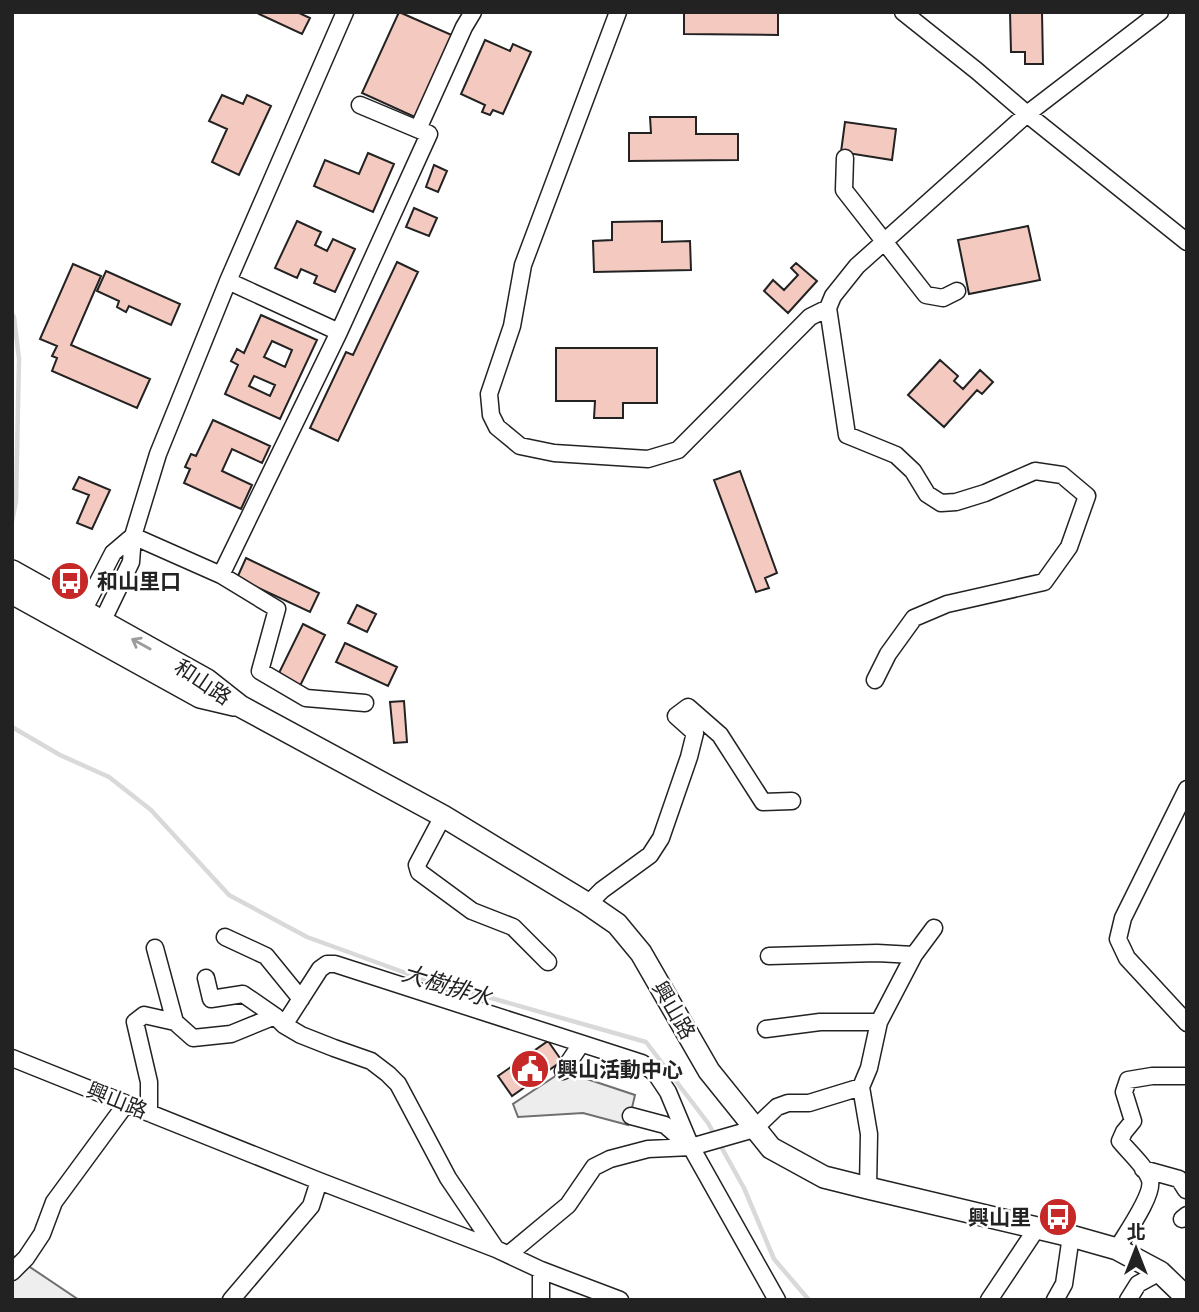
<svg xmlns="http://www.w3.org/2000/svg" width="1199" height="1312" font-family="Lora,'Noto Sans TC',serif">
  <style>
    .green { fill: #eee; stroke: #6f6f6f; stroke-width: 2 }
    .parking { fill: #ededed; stroke: #6f6f6f; stroke-width: 2 }
    .lines { fill: none; stroke-linecap: round; stroke-linejoin: round }
    .stream { stroke: #d9d9d9; stroke-width: 4.5 }
    .building { fill: #f3c9c0; stroke: #222; stroke-width: 2; fill-rule: evenodd }
    .minor-casing { stroke: #222; stroke-width: 19 }
    .major-casing { stroke: #222; stroke-width: 24 }
    .minor { stroke: #fff; stroke-width: 16 }
    .major { stroke: #fff; stroke-width: 21 }
    .oneway { stroke: #9c9c9c }
    .labels { text-anchor: middle; dominant-baseline: central; stroke-width: 5; stroke-linejoin: round; paint-order: stroke }
    .poi-label { font-size: 21px; font-weight: bold; fill: #222; stroke: #fff; text-anchor: start }
    .street-label { font-size: 21px; fill: #222; stroke: #fff }
    .water-label { font-size: 23px; font-style: italic; fill: #222; stroke: #fff }
  </style>
  <rect width="100%" height="100%" fill="#fff"/>
  <!-- green -->
  <path class="green" d="M12 1255 79 1300H12Z"/>
  <!-- parking -->
  <path class="parking" d="M563 1071 635 1095 628 1125 583 1113 518 1117 513 1104Z"/>
  <g class="lines">
    <!-- stream -->
    <path class="stream" d="M12 314 14 317 19 359 16 501 12 521
      M12 727 60 755 109 777 151 810 229 895 307 937 414 976 646 1042 708 1123 744 1188 774 1259 809 1300"/>
  </g>
  <!-- building -->
  <path class="building" d="M260 12H297L310 18 302 34 259 14Z
    M399 12 454 36 417 118 362 93Z
    M684 12H778V35L684 34Z
    M1010 12H1042L1043 64H1025V52H1011Z
    M485 40 510 51 513 44 531 52 503 114 493 110 490 115 482 112 485 105 461 94Z
    M222 95 243 104 247 95 271 106 239 175 212 162 227 129 209 121Z
    M650 117H696V134H738V160L629 161V133H651Z
    M845 122 896 129 892 160 841 152Z
    M368 153 394 164 373 212 314 186 325 160 359 174Z
    M434 165 447 171 438 192 426 187Z
    M414 208 437 218 429 236 406 227Z
    M297 221 321 232 315 245 327 251 333 239 355 249 335 292 314 283 317 276 301 269 297 278 275 268Z
    M662 221V242L690 241 691 270 594 272 593 241 612 240V222Z
    M1028 226 1040 280 969 294 958 240Z
    M397 262 418 272 338 441 310 428 346 352 353 355Z
    M796 263 817 281 788 313 764 291 773 280 784 290 798 275 791 268Z
    M73 264 101 276 71 345 150 379 137 408 52 371 57 358 52 356 57 346 40 339Z
    M106 271 180 304 171 325 129 306 126 312 117 307 119 301 97 291Z
    M261 315 317 340 280 419 225 394 238 365 231 361 237 349 244 353ZM272 341 292 350 285 367 264 357ZM254 376 275 385 270 396 249 386Z
    M556 348H657V403H623V418H594L595 401H556Z
    M940 360 958 376 954 381 963 389 980 370 993 382 982 394 977 390 944 427 908 395Z
    M213 420 270 446 262 463 232 449 222 471 252 485 241 509 184 483 190 469 185 467 191 454 196 456Z
    M740 471 777 573 765 578 769 588 756 592 714 480Z
    M79 477 110 490 92 529 77 523 89 495 73 489Z
    M246 558 319 593 310 612 237 578Z
    M357 605 376 614 367 632 348 623Z
    M303 624 325 635 299 688 277 677Z
    M345 643 397 667 388 686 336 662Z
    M404 701 407 742 394 743 390 702Z
    M548 1041 562 1061 512 1096 498 1076Z"/>
  <g class="lines">
    <!-- minor casing -->
    <g class="minor-casing">
      <path id="minor" d="M618 12 523 265 512 326 489 394 491 415 497 427 520 446 554 453 648 459 678 450 810 317 828 308
        M903 12 977 71 1027 114 1187 242
        M418 129 464 27 473 12
        M845 158 844 190 926 295 943 298 957 291
        M228 281 339 332
        M133 536 221 575 277 609 260 671 306 698 365 703
        M221 575 339 332 429 134 360 105
        M84 622 83 611 113 553 133 536
        M96 626 102 622 131 562 133 536 158 454 228 281 345 12
        M875 680 888 654 914 618 947 604 1044 582 1069 547 1087 496 1062 475 1035 471 985 493 956 502 941 503 927 494 913 471 896 455 847 435 828 308 833 296 857 266 1027 114 1160 12
        M1187 789 1123 918 1118 939 1127 958 1187 1023
        M443 816 417 865 419 872 472 911 513 927 548 962
        M588 904 602 890 650 855 661 838 689 757 695 733 676 716 688 707 720 735 763 802 792 801
        M225 937 266 956 301 999
        M155 948 175 1022
        M769 956 877 953 914 955
        M206 978 211 999 243 994 275 1016 284 1025 301 1035 334 1048 371 1061 388 1074 398 1084 448 1178 496 1249
        M284 1025 320 969 327 964H335L642 1063 656 1074 668 1092 691 1147 777 1300
        M766 1029 820 1022H879
        M12 1058 319 1181 496 1249 541 1270 620 1300
        M563 1071 581 1044
        M149 1113V1082L135 1022 144 1015 175 1022 193 1038 231 1034 275 1016
        M631 1116 665 1125 686 1143
        M1143 1169 1179 1179 1186 1190
        M868 1188 869 1134 861 1087 869 1068 879 1022 914 955 934 928
        M1182 1219 1187 1215
        M1117 1249C1125 1235 1154 1195 1150 1180 1147 1168 1128 1151 1120 1141L1124 1132 1133 1121 1124 1092 1128 1080 1152 1076H1187
        M509 1254 568 1205 594 1167 610 1159 648 1149 691 1147 754 1129 777 1107 788 1103H809L861 1087
        M12 1272 26 1258 42 1234 54 1202 126 1104
        M231 1300 311 1206 319 1181
        M541 1300V1270
        M989 1300 1037 1228
        M1055 1300 1064 1284 1071 1236
        M1128 1300 1138 1284 1160 1272"/>
    </g>
    <!-- major casing -->
    <g class="major-casing">
      <path id="major" d="M12 571 207 680 240 706 443 816 588 904 617 924 641 953 709 1071 771 1148 824 1177 868 1188 1071 1236 1117 1249 1160 1272 1187 1298
        M12 593 200 697 234 705"/>
    </g>
    <!-- minor -->
    <use href="#minor" class="minor"/>
    <!-- major -->
    <use href="#major" class="major"/>
  </g>
  <!-- one-way arrows -->
  <defs><path id="oneway-shaft" d="M-6 0H5M1.5-3L5.5 0L1.5 3" fill="none" stroke-width="1.6" stroke-linecap="round" stroke-linejoin="round" transform="scale(1.75)"/></defs>
  <use class="oneway" href="#oneway-shaft" transform="translate(141 644) rotate(-151)"/>
  <!-- icons -->
  <defs>
    <g id="bus-disc" transform="scale(2.0125)"><circle r="9.5" fill="#c62828" stroke="#fff"/><path d="M-5-6H5V4H4V6H2V4H-2V6H-4V4H-5ZM-3.5-4V0h7V-4ZM-3.5 1.2v1.5H-2V1.2ZM2 1.2v1.5H3.5V1.2Z" fill="#fff"/></g>
    <g id="civic-disc" transform="scale(2.0125)"><circle r="9.5" fill="#c62828" stroke="#fff"/><path d="M-.6-6.5H3V-4.5H.6V-3L4-1V1h2V6H-6V1h2V-1L-.6-3ZM-1.2 2.5V6h2.4V2.5Z" fill="#fff"/></g>
  </defs>
  <g fill-rule="evenodd">
    <use href="#bus-disc" x="70" y="581"/>
    <use href="#civic-disc" x="530" y="1069"/>
    <use href="#bus-disc" x="1058" y="1217"/>
  </g>
  <g class="labels">
    <!-- poi labels -->
    <g class="poi-label">
      <text x="97" y="581">和山里口</text>
      <text x="557" y="1069">興山活動中心</text>
      <text x="1031" y="1217" text-anchor="end">興山里</text>
    </g>
    <!-- street labels -->
    <g class="street-label">
      <text transform="translate(203 682) rotate(34)">和山路</text>
      <text transform="translate(674 1010) rotate(60)">興山路</text>
      <text transform="translate(117 1100) rotate(22)">興山路</text>
    </g>
    <!-- water labels -->
    <g class="water-label">
      <text transform="translate(447 985) rotate(17)">大樹排水</text>
    </g>
  </g>
  <!-- border -->
  <rect width="1199" height="1312" fill="none" stroke="#222222" stroke-width="28"/>
  <!-- north arrow -->
  <g transform="translate(1136 1249)" stroke="#ffffff" stroke-width="5" paint-order="stroke">
  <path d="M0-5L12 26L0 18L-12 26Z" fill="#222222"/>
  <text y="-10" font-size="19" font-weight="bold" text-anchor="middle" fill="#222222">北</text>
  </g>
</svg>
